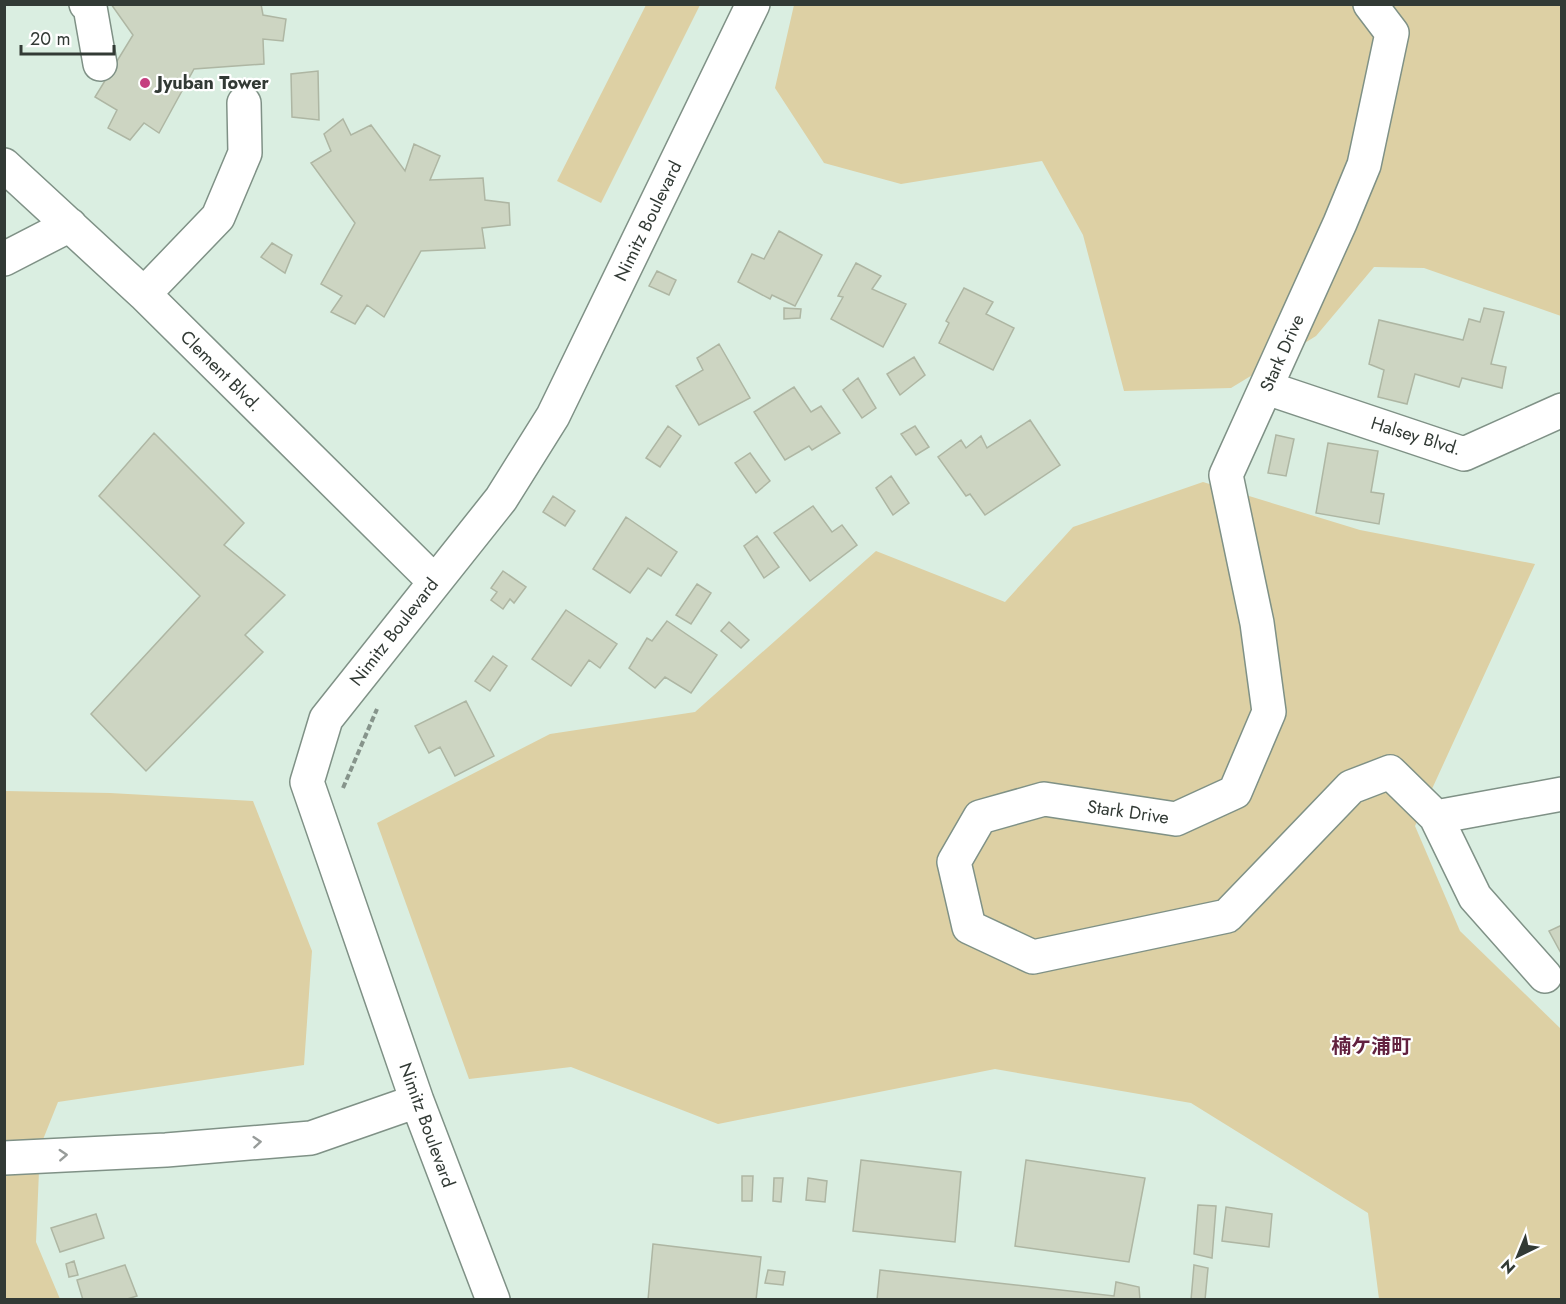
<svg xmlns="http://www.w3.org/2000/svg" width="1566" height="1304" font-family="Jost,'Noto Sans JP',sans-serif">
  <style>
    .green { fill: #ddd0a4 }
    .building { fill: #cdd5c2; stroke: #aeb6a3; stroke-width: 1.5 }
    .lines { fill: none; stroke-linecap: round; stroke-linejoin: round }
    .minor-casing { stroke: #7f9186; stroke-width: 36 }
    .path { stroke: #86948b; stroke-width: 4; stroke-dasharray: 6 3; stroke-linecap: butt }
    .minor { stroke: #fff; stroke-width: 33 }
    .oneway { stroke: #989c9a }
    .poi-dot { fill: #c53f7f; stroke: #fff; stroke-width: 2 }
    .labels { text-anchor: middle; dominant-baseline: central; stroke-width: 4.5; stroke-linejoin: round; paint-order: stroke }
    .poi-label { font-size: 18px; font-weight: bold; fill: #323a35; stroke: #fff; text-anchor: start }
    .street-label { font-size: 18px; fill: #323a35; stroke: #fff }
    .neighbourhood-label { font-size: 20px; font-weight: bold; fill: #62213f; stroke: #fff }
  </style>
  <rect width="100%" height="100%" fill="#daeee1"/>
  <!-- green -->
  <path class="green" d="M646 5H700L601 203 557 181Z
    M794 5H1561V316L1424 268 1374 267 1316 336 1231 388 1124 391 1083 235 1042 161 901 184 824 163 775 88Z
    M1203 482 1360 530 1535 564 1415 826 1460 931 1561 1029V1299H1379L1368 1213 1191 1103 995 1069 718 1124 571 1067 469 1079 377 823 550 734 695 712 876 551 1005 602 1073 527Z
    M5 791 110 793 253 801 312 951 304 1065 58 1102 40 1147 36 1242 60 1299 5 1300Z"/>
  <!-- building -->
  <path class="building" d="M111 4H261L263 15 286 19 283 41 263 39 264 64 194 69 159 133 144 123 130 140 108 128 117 110 95 97 133 35Z
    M318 71 319 120 292 117 291 74Z
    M343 119 351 135 371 125 405 171 414 144 440 156 430 180 483 178 485 200 509 203 510 225 482 228 485 248 421 251 384 317 367 305 355 324 331 312 342 296 321 284 355 223 311 163 331 151 324 134Z
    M779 231 822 255 795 306 772 295 770 299 738 282 752 254 764 259Z
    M272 243 292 255 285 273 261 257Z
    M856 263 881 276 872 289 906 304 883 347 831 319 843 297 838 296Z
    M657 271 676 280 669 295 649 286Z
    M964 288 993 302 986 314 1014 328 993 370 939 343 949 323 946 321Z
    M784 308 801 309 800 318 784 319Z
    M1484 308 1504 312 1491 364 1506 367 1502 388 1462 378 1459 387 1415 374 1407 404 1378 397 1384 370 1369 364 1379 320 1463 340 1469 319 1480 322Z
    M719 344 750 398 699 425 676 386 703 370 697 358Z
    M914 357 925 375 900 395 887 374Z
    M858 378 876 408 862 418 843 390Z
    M794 387 811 412 821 406 840 433 812 450 809 446 785 460 754 412Z
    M1030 420 1060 465 985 515 970 494 966 496 938 457 961 440 966 448 981 436 987 448Z
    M668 426 681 436 660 467 646 458Z
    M915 426 929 447 916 455 901 434Z
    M154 433 244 523 224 545 285 595 245 635 263 652 146 771 91 714 200 596 99 496Z
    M1276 435 1294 439 1286 476 1268 473Z
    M1328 443 1378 451 1371 492 1384 494 1379 524 1316 513Z
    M750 453 770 481 756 493 735 463Z
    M891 476 909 503 893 515 876 488Z
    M553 496 575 511 565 526 543 512Z
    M813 506 832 532 842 525 857 545 810 581 774 533Z
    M626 517 677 552 661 576 648 568 630 593 593 569Z
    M757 536 779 567 764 578 744 546Z
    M503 571 526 587 514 603 510 599 503 609 491 600 497 592 491 588Z
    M697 584 711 593 691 624 676 615Z
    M566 610 617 644 600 668 589 660 571 686 532 659Z
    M667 621 717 655 691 693 665 677 655 688 629 668 647 638 652 641Z
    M729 622 749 640 741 648 721 631Z
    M493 656 507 666 490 691 475 681Z
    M466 701 494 756 455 776 440 747 429 753 415 726Z
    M1562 925V955L1549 931Z
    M861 1160 961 1172 955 1242 853 1231Z
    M1026 1160 1145 1178 1129 1262 1015 1246Z
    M742 1176H753L752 1201H742Z
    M774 1178H783L781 1202 773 1201Z
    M808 1178 827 1181 825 1202 806 1200Z
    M1198 1205 1216 1206 1212 1258 1194 1254Z
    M1226 1207 1272 1214 1269 1247 1222 1241Z
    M96 1214 104 1238 60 1252 51 1228Z
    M653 1244 761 1257 756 1300H648Z
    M74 1261 78 1275 69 1277 66 1264Z
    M125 1265 137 1296 124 1300H83L77 1280Z
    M1194 1265 1208 1268 1205 1300H1191Z
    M768 1270 785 1272 783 1285 765 1283Z
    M880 1270 1114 1296 1116 1282 1139 1287 1140 1300H877Z"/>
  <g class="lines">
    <!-- minor casing -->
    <g class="minor-casing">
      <path id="minor" d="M86 4 90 7 100 64
        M1370 4 1392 33 1364 165 1340 223 1226 475 1257 623 1269 712 1235 792 1176 819 1044 799 980 817 954 862 969 927 1033 957 1227 916 1351 787 1390 772 1436 817 1562 794
        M4 165 144 294 434 581
        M4 259 70 225
        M144 294 218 217 245 153 244 103
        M1267 388 1464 454 1562 410
        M1436 817 1475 897 1545 976
        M4 1158 166 1150 311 1138 417 1101
        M493 1300 417 1101 307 782 326 719 501 499 553 416 753 4"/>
    </g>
    <!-- path -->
    <path class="path" d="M343 788 377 709"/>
    <!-- minor -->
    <use href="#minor" class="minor"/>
  </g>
  <!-- one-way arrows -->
  <defs><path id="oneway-chevron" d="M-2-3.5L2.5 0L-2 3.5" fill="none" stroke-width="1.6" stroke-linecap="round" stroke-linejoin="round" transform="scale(1.5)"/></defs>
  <g class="oneway">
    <use href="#oneway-chevron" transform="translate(257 1142) rotate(-5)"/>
    <use href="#oneway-chevron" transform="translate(63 1155) rotate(-3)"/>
  </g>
  <!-- markers -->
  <circle class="poi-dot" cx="145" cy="83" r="6"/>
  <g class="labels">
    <!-- poi labels -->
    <g class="poi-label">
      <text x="157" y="83">Jyuban Tower</text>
    </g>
    <!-- street labels -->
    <g class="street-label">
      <text transform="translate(648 221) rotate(-64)">Nimitz Boulevard</text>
      <text transform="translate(1282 353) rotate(-66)">Stark Drive</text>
      <text transform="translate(221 371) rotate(45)">Clement Blvd.</text>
      <text transform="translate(1416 436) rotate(17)">Halsey Blvd.</text>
      <text transform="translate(394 632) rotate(-52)">Nimitz Boulevard</text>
      <text transform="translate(1128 812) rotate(8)">Stark Drive</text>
      <text transform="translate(427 1125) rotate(70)">Nimitz Boulevard</text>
    </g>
    <!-- neighbourhood labels -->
    <g class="neighbourhood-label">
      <text x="1371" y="1046">楠ケ浦町</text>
    </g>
  </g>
  <!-- border -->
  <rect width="1566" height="1304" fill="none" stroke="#323a35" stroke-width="12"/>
  <!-- north arrow -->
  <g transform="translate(1518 1256) rotate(223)" stroke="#ffffff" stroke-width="4.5" paint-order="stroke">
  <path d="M0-4.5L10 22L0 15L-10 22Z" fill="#323a35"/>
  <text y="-9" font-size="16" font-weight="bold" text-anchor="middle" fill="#323a35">N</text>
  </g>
  <!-- scale -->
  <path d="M21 45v9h93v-9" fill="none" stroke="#323a35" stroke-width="3"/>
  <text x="30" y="45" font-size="18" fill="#323a35" stroke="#ffffff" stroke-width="4.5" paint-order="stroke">20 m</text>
</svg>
